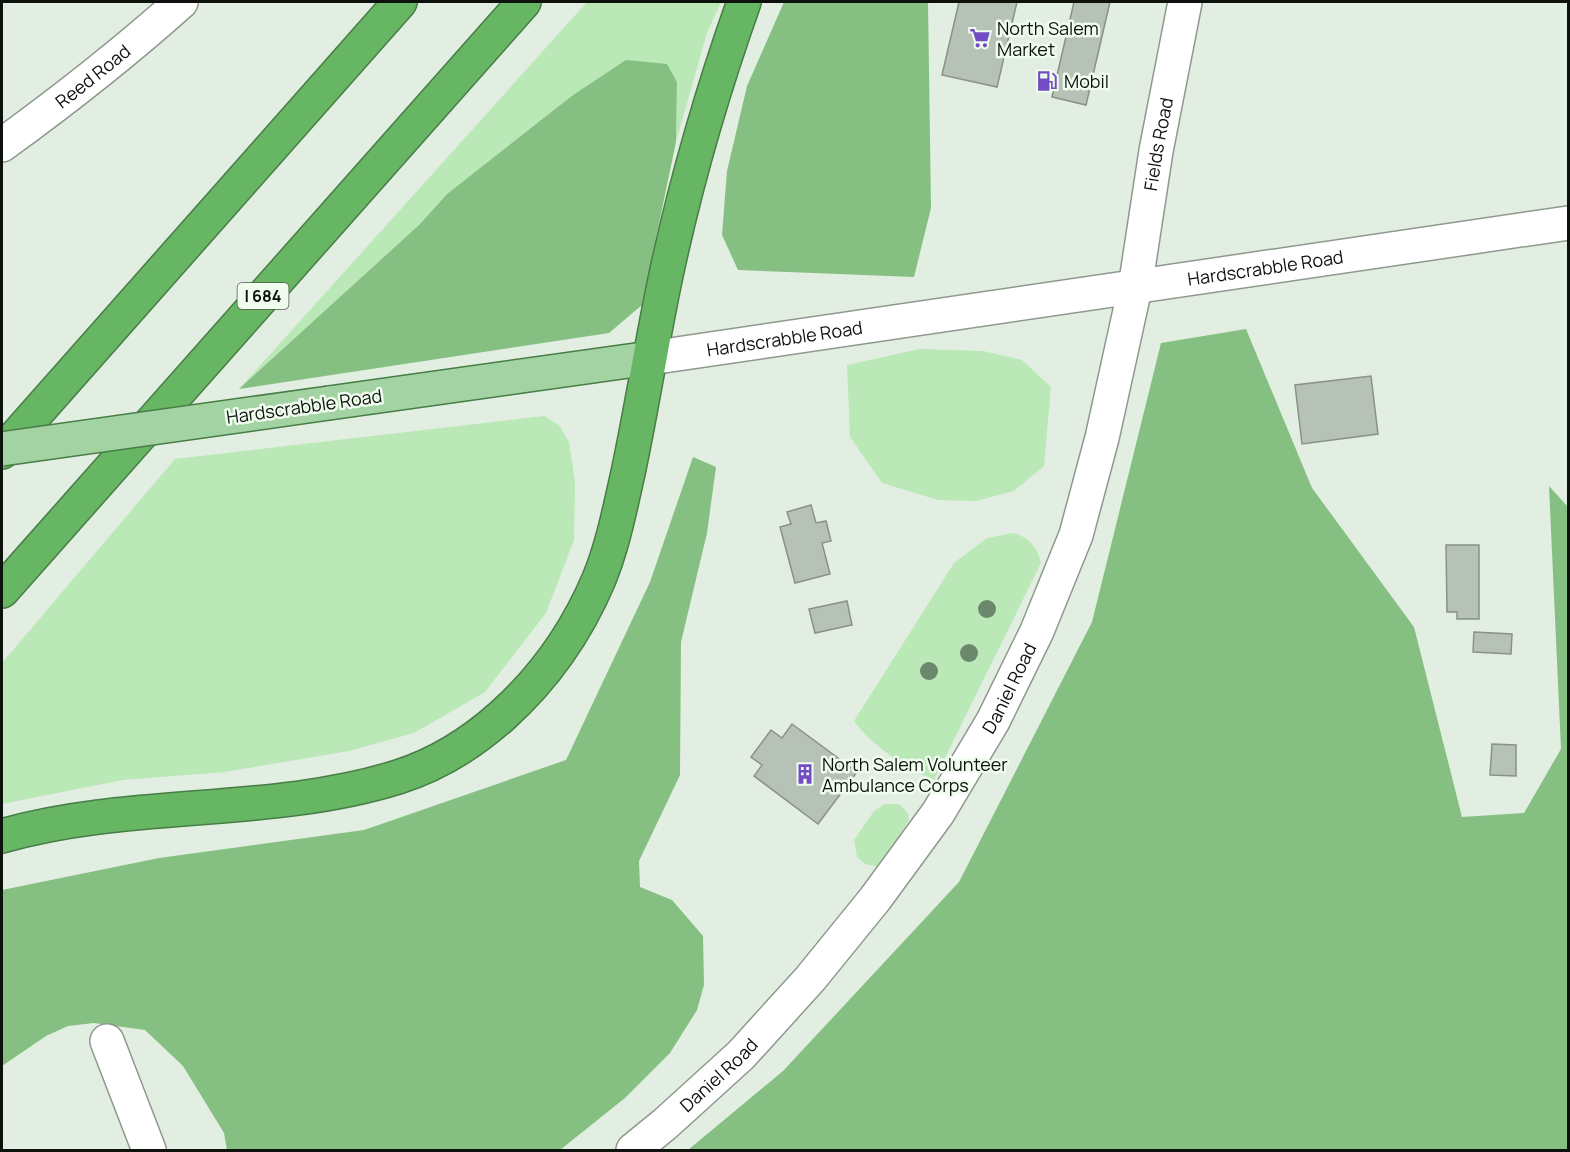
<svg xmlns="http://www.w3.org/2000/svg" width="1570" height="1152" font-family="Manrope,sans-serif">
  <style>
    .green { fill: #bae8b6 }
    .forest { fill: #85c082 }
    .building { fill: #b6c2b5; stroke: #889387; stroke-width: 1.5 }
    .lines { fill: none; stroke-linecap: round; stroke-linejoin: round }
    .minor-casing { stroke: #8e998d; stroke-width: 36 }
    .major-casing { stroke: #477d46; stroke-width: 36 }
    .highway-casing { stroke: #477d46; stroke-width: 36 }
    .minor { stroke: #fff; stroke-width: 33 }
    .major { stroke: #a3d3a2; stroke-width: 33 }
    .highway { stroke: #66b664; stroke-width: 33 }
    .major-bridge-casing { stroke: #477d46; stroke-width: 36; stroke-linecap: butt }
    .major-bridge { stroke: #a3d3a2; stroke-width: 33 }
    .tree { fill: #6c886c }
    .labels { text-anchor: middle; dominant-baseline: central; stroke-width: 5; stroke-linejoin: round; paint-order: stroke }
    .shield { fill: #effcee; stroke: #525850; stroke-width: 1.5 }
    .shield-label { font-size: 16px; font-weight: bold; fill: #0e120d }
    .poi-label { font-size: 18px; fill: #0e120d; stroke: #effcee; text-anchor: start }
    .street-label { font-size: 18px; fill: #0e120d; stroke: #effcee }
  </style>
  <rect width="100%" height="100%" fill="#e2eee1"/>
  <!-- green -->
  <path class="green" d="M587 2H721L707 33 676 142 677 82 667 65 626 61 573 95 447 194 420 224 239 389Z
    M920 349 983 351 1022 360 1051 387 1044 466 1014 491 976 501 938 500 882 483 850 437 847 365Z
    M544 416 559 425 569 442 575 481 574 540 546 613 485 692 414 733 349 751 225 772 123 780 2 804V663L175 459Z
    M1014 533C1030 538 1037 547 1041 563L934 780C904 766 874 748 854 721L954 563 987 538Z
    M885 804H899L908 813 909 820 880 867 865 864 857 857 854 840 874 811Z"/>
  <!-- forest -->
  <path class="forest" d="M784 2H928L931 208 914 277 738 270 722 235 727 171 747 86Z
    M626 60 667 64 677 82 676 142 642 305 609 333 239 389 420 224 447 194 573 95Z
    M1246 329 1312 488 1414 627 1462 817 1524 813 1561 749 1549 486 1568 507V1150H688L783 1071 959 882 1092 622 1161 343Z
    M693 457 716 467 707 533 681 642 680 775 639 861 640 887 672 900 703 936 704 985 697 1010 670 1053 625 1098 560 1150H227L224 1133 183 1066 145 1030 94 1023 68 1026 46 1036 2 1066V890L159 858 364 830 566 760 650 582Z"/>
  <!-- building -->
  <path class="building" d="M959 2H1017L997 87 942 75Z
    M1074 2H1110L1086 105 1052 97Z
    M1371 376 1378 434 1302 444 1295 385Z
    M811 505 816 523 826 521 831 541 822 543 830 574 795 583 780 527 791 524 787 512Z
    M1446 545H1479V619H1457V612H1447Z
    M847 601 852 625 815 633 809 609Z
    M1474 632 1512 634 1511 654 1473 652Z
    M792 724 857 772 818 824 754 776 762 765 751 757 771 730 782 738Z
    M1492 744 1516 745V776L1490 775Z"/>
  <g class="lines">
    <!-- minor casing -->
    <g class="minor-casing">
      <g id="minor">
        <path id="s1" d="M2 145C64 100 124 53 181 2"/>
        <path id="s2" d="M650 358 1568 223"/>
        <path d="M107 1041 149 1150"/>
        <path id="s3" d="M633 1150 665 1124 741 1055 810 979 875 899 938 813 993 721 1037 631 1076 535 1102 438 1135 288 1156 151 1185 2"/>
      </g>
    </g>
    <!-- major casing -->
    <g class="major-casing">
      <path id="major" d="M329 403 650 358"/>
    </g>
    <!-- highway casing -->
    <g class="highway-casing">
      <path id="highway" d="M2 452 400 2
        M2 591 524 2
        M2 836C131 799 270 817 398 777 436 765 473 742 503 715 545 677 577 631 599 579 613 545 620 508 628 473 642 407 652 341 666 275 686 182 712 92 744 2"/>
    </g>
    <!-- minor -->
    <use href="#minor" class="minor"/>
    <!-- major -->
    <use href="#major" class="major"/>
    <!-- highway -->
    <use href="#highway" class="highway"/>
    <!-- major-bridge casing -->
    <g class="major-bridge-casing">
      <path id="major-bridge" d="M2 449 329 403"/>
    </g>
    <!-- major-bridge -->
    <use href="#major-bridge" class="major-bridge"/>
  </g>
  <!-- trees -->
  <g class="tree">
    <circle cx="987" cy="609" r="9"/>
    <circle cx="969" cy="653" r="9"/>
    <circle cx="929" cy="671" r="9"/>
  </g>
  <!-- icons -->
  <defs>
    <g id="supermarket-bare" transform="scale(1.62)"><path d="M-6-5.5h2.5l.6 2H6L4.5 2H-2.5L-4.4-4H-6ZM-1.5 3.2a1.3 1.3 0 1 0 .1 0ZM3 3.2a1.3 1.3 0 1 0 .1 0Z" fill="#714cc5" stroke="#effcee" stroke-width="2.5" paint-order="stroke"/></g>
    <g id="fuel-bare" transform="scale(1.62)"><path d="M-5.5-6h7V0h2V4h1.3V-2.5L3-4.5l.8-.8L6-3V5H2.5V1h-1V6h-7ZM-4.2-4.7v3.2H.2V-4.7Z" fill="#714cc5" stroke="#effcee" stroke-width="2.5" paint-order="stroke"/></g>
    <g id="building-bare" transform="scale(1.62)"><path d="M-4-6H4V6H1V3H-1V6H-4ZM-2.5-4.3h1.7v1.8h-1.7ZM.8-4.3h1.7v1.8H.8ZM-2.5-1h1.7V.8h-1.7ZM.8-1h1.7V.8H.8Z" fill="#714cc5" stroke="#effcee" stroke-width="2.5" paint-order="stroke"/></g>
  </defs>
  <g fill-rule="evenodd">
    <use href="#supermarket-bare" x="980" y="38"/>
    <use href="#fuel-bare" x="1047" y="81"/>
    <use href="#building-bare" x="805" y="774"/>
  </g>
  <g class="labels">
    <!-- shield labels -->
    <rect class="shield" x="237.5" y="283" width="51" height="26" rx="4.5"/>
    <g class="shield-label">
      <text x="263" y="296">I 684</text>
    </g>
    <!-- poi labels -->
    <g class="poi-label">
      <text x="997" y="28">North Salem<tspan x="997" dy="21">Market</tspan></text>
      <text x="1064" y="81">Mobil</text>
      <text x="822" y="764">North Salem Volunteer<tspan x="822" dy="21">Ambulance Corps</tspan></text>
    </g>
    <!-- street labels -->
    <g class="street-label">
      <text stroke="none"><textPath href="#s1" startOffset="114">Reed Road</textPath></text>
      <text stroke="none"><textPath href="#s3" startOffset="1167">Fields Road</textPath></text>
      <text stroke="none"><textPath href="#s2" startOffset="622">Hardscrabble Road</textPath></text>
      <text stroke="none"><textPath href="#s2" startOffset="136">Hardscrabble Road</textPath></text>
      <text transform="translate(304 406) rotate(-8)">Hardscrabble Road</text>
      <text stroke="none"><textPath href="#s3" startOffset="600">Daniel Road</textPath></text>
      <text stroke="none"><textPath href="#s3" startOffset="114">Daniel Road</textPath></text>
    </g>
  </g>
  <!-- border -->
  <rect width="1570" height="1152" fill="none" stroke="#0e120d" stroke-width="6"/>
</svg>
